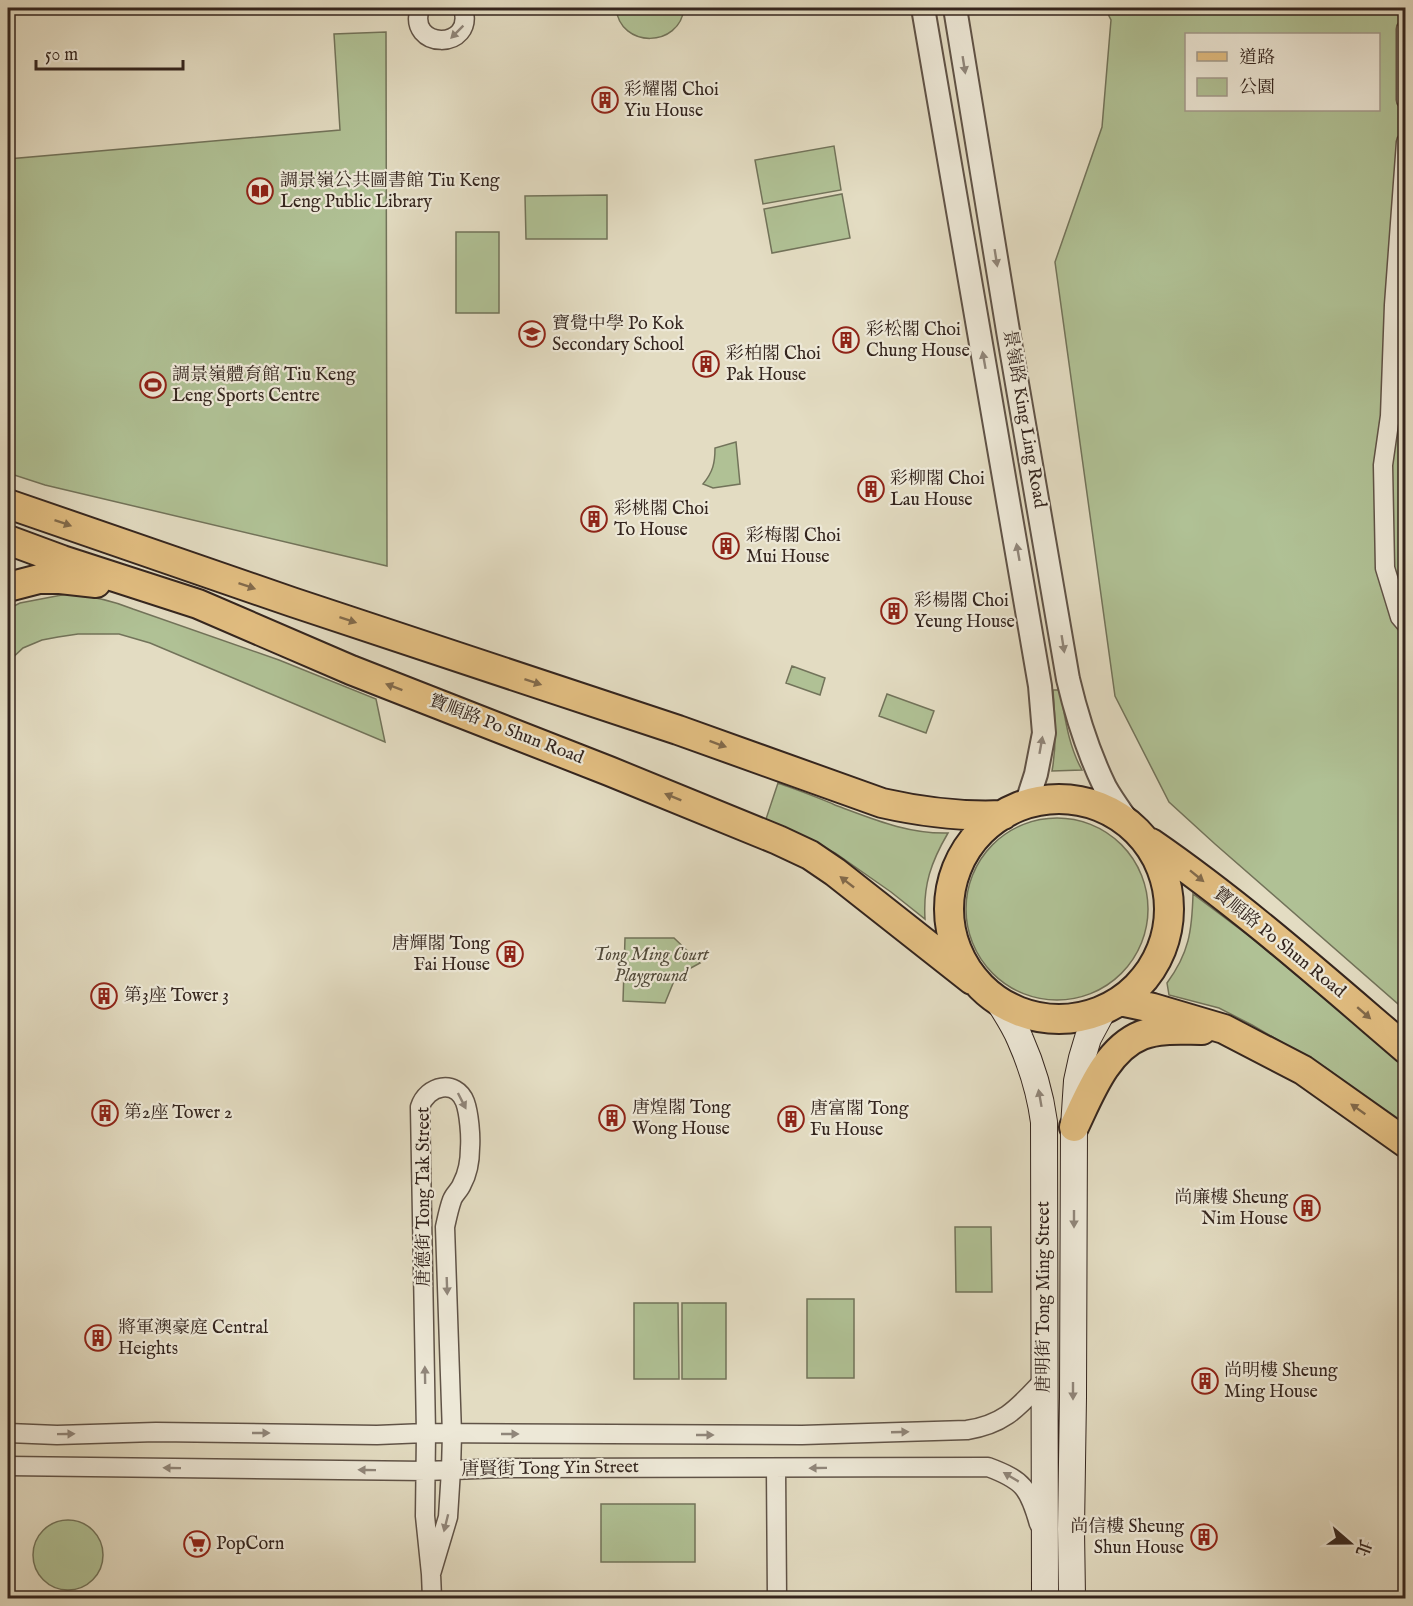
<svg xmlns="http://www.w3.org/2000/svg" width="1413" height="1606" font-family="'IM FELL English','Noto Serif TC',serif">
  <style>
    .green { fill: #b0c195; stroke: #72735a; stroke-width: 1.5; fill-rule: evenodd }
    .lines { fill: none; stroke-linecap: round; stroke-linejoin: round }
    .minor-casing { stroke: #605347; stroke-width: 21 }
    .tertiary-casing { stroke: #605347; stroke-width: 26 }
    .secondary-casing { stroke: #34251e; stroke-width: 28 }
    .primary-casing { stroke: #34251e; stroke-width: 32 }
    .minor { stroke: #ede8d7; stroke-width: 18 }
    .tertiary { stroke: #ede8d7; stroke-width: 22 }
    .secondary { stroke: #ede8d7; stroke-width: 26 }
    .primary { stroke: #e2be81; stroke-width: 28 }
    .oneway { fill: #90867a }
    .oneway2 { fill: #826a4b }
    .labels { text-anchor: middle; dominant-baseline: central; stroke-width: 4.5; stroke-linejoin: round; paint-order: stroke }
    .poi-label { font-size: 18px; fill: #34251e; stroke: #ede8d7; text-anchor: start }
    .street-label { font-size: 18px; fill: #34251e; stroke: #ede8d7 }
    .park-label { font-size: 18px; font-style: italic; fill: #534c3c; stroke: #ede8d7 }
  </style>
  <rect width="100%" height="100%" fill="#e3dcc2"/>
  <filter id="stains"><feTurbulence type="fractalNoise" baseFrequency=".00333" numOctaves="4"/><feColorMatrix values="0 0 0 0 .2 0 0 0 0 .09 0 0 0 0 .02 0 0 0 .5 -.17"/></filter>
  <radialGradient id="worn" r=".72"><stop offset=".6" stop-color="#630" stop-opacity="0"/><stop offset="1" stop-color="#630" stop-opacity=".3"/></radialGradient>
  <!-- green -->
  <path class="green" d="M616 8H684C680 48 620 49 616 8Z
    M1105 8H1405V1010L1215 844 1169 802 1115 696 1055 262 1102 127 1111 20ZM1186 34H1378V110H1186Z
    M386 32 387 566 45 485 8 473V159L340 130 334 34Z
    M834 146 841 190 763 204 755 160Z
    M842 194 850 238 772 253 764 209Z
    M607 195V239H526L525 196Z
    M456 232H499V313H456Z
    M736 442 740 484 713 488 703 484C713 472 715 463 715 448Z
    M67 594C91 596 111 600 133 609L279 660 376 699 385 742 150 643 119 634H78L58 637 42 640 23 648 8 662V609L20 603Z
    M792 666 825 678 820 695 786 683Z
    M1053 690H1060C1065 717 1068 745 1082 770L1052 771C1057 744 1055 718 1053 690Z
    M887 694 934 711 926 733 879 716Z
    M778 783C797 790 817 797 835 805 873 819 907 834 948 833 931 862 923 885 925 919L891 892 835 853 766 819Z
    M966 909a91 91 0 1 1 182 0a91 91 0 1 1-182 0Z
    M1193 894 1249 936 1405 1065V1125L1326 1068 1252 1025 1219 1008 1169 995 1167 983C1189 953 1192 931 1193 894Z
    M625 938H674L700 963 676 976 665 1003 623 1001Z
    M955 1227H991L992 1292H956Z
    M807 1299H854V1378H807Z
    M634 1303H678L679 1379H634Z
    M682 1303H726V1379H682Z
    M601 1504H695V1562H601Z
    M33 1555a35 35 0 1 1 70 0a35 35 0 1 1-70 0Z"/>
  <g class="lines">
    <!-- minor casing -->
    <g class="minor-casing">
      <path id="minor" d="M420 8C406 50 476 51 463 8
        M1406 29V100
        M1406 142 1394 305 1390 416 1383 465 1385 568 1400 617 1406 624
        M8 1433 57 1435 156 1432 377 1435 426 1433 802 1435 967 1430C1006 1424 1019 1406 1044 1380
        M8 1466 426 1471 504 1468 988 1467C1023 1480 1029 1488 1039 1524
        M776 1468 777 1598
        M431 1574 448 1517 451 1470 452 1434 445 1227C447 1218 449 1208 452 1200 454 1194 460 1190 462 1184 468 1173 470 1161 470 1148 471 1136 469 1113 465 1102 456 1079 427 1085 420 1107L426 1433 425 1516 431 1574 432 1598"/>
    </g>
    <!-- tertiary casing -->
    <g class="tertiary-casing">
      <path id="tertiary" d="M923 8 1040 686 1044 733 1036 774 1027 802
        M955 8 1009 337 1068 679C1077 717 1088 752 1105 787 1111 798 1119 809 1126 819"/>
    </g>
    <!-- secondary casing -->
    <g class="secondary-casing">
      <path id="secondary" d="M1001 1005C1008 1016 1015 1027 1020 1039 1032 1066 1040 1092 1044 1122L1045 1598
        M1072 1598 1071 1529 1073 1397 1074 1127 1077 1081 1082 1058 1088 1038 1103 1010"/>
    </g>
    <!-- primary casing -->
    <g class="primary-casing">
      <path id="primary" d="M8 504 292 602 678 730 882 803C922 812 962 817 1003 815
        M8 540 62 560 198 604 351 670 609 771 778 840 810 855 835 872 972 980
        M8 587 39 579H60L96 583
        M949 909a110 110 0 1 1 220 0a110 110 0 1 1-220 0Z
        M1151 843C1241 905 1323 978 1406 1049
        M1120 1001 1153 1008 1224 1029 1303 1070 1406 1143
        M1074 1127C1089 1096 1106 1049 1142 1035 1160 1028 1182 1030 1202 1030"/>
    </g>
    <!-- minor -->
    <use href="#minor" class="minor"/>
    <!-- tertiary -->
    <use href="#tertiary" class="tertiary"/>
    <!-- secondary -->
    <use href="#secondary" class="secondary"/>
    <!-- primary -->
    <use href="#primary" class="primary"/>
  </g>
  <!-- one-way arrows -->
  <defs><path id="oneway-solid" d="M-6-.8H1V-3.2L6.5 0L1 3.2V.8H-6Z" transform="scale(1.5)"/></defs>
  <g class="oneway">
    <use href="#oneway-solid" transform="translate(457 32) rotate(135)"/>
    <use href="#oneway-solid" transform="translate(964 65) rotate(81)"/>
    <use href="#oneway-solid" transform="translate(996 258) rotate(81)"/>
    <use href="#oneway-solid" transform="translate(984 360) rotate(-100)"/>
    <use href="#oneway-solid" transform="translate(1018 552) rotate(-100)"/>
    <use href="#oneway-solid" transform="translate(1063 644) rotate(81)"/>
    <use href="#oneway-solid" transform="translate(1041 745) rotate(-80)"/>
    <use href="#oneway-solid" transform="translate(1040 1098) rotate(-100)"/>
    <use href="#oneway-solid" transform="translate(462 1101) rotate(63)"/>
    <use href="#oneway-solid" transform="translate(1074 1219) rotate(90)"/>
    <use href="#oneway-solid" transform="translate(447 1286) rotate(88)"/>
    <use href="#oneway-solid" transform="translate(425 1375) rotate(-91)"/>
    <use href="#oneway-solid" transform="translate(1073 1391) rotate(90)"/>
    <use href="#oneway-solid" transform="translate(900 1432) rotate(-2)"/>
    <use href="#oneway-solid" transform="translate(261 1433)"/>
    <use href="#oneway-solid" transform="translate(66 1434) rotate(-1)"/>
    <use href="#oneway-solid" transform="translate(510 1434)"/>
    <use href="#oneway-solid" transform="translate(705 1435)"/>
    <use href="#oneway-solid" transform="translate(172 1468) rotate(-179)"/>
    <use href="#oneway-solid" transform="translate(818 1468) rotate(179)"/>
    <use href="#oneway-solid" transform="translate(367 1470) rotate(-179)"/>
    <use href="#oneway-solid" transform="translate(1011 1477) rotate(-149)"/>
    <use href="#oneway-solid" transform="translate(446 1523) rotate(104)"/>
  </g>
  <g class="oneway2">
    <use href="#oneway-solid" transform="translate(63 523) rotate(19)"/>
    <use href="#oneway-solid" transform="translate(247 586) rotate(19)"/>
    <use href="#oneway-solid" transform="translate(348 620) rotate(18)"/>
    <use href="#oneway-solid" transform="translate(533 682) rotate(18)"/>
    <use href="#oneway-solid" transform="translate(394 687) rotate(-159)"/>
    <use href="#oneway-solid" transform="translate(718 744) rotate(20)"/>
    <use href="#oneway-solid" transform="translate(673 797) rotate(-158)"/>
    <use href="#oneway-solid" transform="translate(1197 876) rotate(39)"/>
    <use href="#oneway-solid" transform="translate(847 882) rotate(-142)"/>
    <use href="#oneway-solid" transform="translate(1364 1013) rotate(41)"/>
    <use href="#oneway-solid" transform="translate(1358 1109) rotate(-145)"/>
  </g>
  <!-- icons -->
  <defs>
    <g id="building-ring" transform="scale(1.35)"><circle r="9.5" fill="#ede8d7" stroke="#8f2418" stroke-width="1.5"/><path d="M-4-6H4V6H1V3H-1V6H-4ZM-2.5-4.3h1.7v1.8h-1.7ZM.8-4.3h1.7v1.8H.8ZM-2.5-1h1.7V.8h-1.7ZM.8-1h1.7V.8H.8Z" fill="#8f2418"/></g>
    <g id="library-ring" transform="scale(1.35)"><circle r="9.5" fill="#ede8d7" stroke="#8f2418" stroke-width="1.5"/><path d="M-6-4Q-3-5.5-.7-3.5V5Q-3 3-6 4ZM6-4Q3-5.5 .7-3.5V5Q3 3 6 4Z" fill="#8f2418"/></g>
    <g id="school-ring" transform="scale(1.35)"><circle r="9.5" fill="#ede8d7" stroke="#8f2418" stroke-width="1.5"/><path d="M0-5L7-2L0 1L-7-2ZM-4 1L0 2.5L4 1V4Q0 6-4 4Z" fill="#8f2418"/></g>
    <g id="stadium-ring" transform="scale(1.35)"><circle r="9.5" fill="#ede8d7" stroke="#8f2418" stroke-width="1.5"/><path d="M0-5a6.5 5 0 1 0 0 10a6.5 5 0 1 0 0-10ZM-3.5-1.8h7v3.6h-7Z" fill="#8f2418"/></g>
    <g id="supermarket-ring" transform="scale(1.35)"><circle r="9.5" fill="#ede8d7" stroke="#8f2418" stroke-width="1.5"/><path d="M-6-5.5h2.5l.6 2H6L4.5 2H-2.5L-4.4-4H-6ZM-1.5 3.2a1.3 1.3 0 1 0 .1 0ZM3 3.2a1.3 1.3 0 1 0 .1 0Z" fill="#8f2418"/></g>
  </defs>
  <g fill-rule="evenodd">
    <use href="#building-ring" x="605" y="100"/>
    <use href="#library-ring" x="260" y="191"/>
    <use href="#school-ring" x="532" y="334"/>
    <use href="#building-ring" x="846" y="340"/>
    <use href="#building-ring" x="706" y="364"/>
    <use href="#stadium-ring" x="153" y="385"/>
    <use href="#building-ring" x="871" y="489"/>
    <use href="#building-ring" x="594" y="519"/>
    <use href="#building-ring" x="726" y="546"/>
    <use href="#building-ring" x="894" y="611"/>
    <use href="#building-ring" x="510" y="954"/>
    <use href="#building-ring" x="104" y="996"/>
    <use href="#building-ring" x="105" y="1113"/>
    <use href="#building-ring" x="612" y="1118"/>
    <use href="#building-ring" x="791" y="1119"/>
    <use href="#building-ring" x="1307" y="1208"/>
    <use href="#building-ring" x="98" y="1338"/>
    <use href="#building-ring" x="1205" y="1381"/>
    <use href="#building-ring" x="1204" y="1537"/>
    <use href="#supermarket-ring" x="197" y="1544"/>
  </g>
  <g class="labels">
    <!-- poi labels -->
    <g class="poi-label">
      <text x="624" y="90">彩耀閣 Choi<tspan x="624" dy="21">Yiu House</tspan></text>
      <text x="280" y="181">調景嶺公共圖書館 Tiu Keng<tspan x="280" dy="21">Leng Public Library</tspan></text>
      <text x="552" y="324">寶覺中學 Po Kok<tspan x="552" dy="21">Secondary School</tspan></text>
      <text x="866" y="330">彩松閣 Choi<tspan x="866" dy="21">Chung House</tspan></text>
      <text x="726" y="354">彩柏閣 Choi<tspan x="726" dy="21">Pak House</tspan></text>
      <text x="172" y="375">調景嶺體育館 Tiu Keng<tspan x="172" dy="21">Leng Sports Centre</tspan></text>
      <text x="890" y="479">彩柳閣 Choi<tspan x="890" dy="21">Lau House</tspan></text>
      <text x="614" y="509">彩桃閣 Choi<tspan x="614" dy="21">To House</tspan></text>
      <text x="746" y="536">彩梅閣 Choi<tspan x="746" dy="21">Mui House</tspan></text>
      <text x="914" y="601">彩楊閣 Choi<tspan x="914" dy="21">Yeung House</tspan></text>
      <text x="490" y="944" text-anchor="end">唐輝閣 Tong<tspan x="490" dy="21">Fai House</tspan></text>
      <text x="124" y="996">第3座 Tower 3</text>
      <text x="632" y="1108">唐煌閣 Tong<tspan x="632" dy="21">Wong House</tspan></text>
      <text x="810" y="1109">唐富閣 Tong<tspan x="810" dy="21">Fu House</tspan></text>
      <text x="124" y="1113">第2座 Tower 2</text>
      <text x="1288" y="1198" text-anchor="end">尚廉樓 Sheung<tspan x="1288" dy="21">Nim House</tspan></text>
      <text x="118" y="1328">將軍澳豪庭 Central<tspan x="118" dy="21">Heights</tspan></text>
      <text x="1224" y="1371">尚明樓 Sheung<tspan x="1224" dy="21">Ming House</tspan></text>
      <text x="1184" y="1527" text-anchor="end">尚信樓 Sheung<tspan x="1184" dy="21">Shun House</tspan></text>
      <text x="216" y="1544">PopCorn</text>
    </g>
    <!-- street labels -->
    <g class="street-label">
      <text transform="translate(1024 419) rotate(80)">景嶺路 King Ling Road</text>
      <text transform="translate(506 730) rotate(21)">寶順路 Po Shun Road</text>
      <text transform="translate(1279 943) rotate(39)">寶順路 Po Shun Road</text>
      <text transform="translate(424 1197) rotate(-90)">唐德街 Tong Tak Street</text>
      <text transform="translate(1044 1297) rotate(-90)">唐明街 Tong Ming Street</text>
      <text transform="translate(550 1469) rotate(-1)">唐賢街 Tong Yin Street</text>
    </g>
    <!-- park labels -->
    <g class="park-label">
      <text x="651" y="955">Tong Ming Court<tspan x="651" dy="21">Playground</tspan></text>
    </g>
  </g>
  <!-- margin -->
  <rect width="1413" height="1606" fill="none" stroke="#e3dcc2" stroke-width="30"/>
  <rect x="9" y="9" width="1395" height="1588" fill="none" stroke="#34251e" stroke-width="3"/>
  <rect x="15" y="15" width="1383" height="1576" fill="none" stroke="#34251e" stroke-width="1.5"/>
  <!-- legend -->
  <rect x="1185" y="33" width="195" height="78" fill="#ede8d7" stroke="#a39a8d" stroke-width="1.5"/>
  <rect x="1197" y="52" width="30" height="9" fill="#e2be81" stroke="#a39a8d" stroke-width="1.5"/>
  <text x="1239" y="63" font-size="18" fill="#34251e">道路</text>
  <rect x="1197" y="78" width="30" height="18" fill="#b0c195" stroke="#a39a8d" stroke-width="1.5"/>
  <text x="1239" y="93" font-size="18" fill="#34251e">公園</text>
  <!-- north arrow -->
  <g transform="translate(1350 1543) rotate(110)" stroke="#ede8d7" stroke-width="4.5" paint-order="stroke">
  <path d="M0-4.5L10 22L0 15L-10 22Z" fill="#34251e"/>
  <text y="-9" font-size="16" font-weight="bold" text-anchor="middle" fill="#34251e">北</text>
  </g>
  <!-- scale -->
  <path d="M36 60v9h147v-9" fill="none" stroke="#34251e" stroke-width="3"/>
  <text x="45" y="60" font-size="18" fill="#34251e" stroke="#ede8d7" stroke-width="4.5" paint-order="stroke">50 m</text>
  <rect width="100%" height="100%" filter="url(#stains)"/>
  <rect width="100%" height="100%" fill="url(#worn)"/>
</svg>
